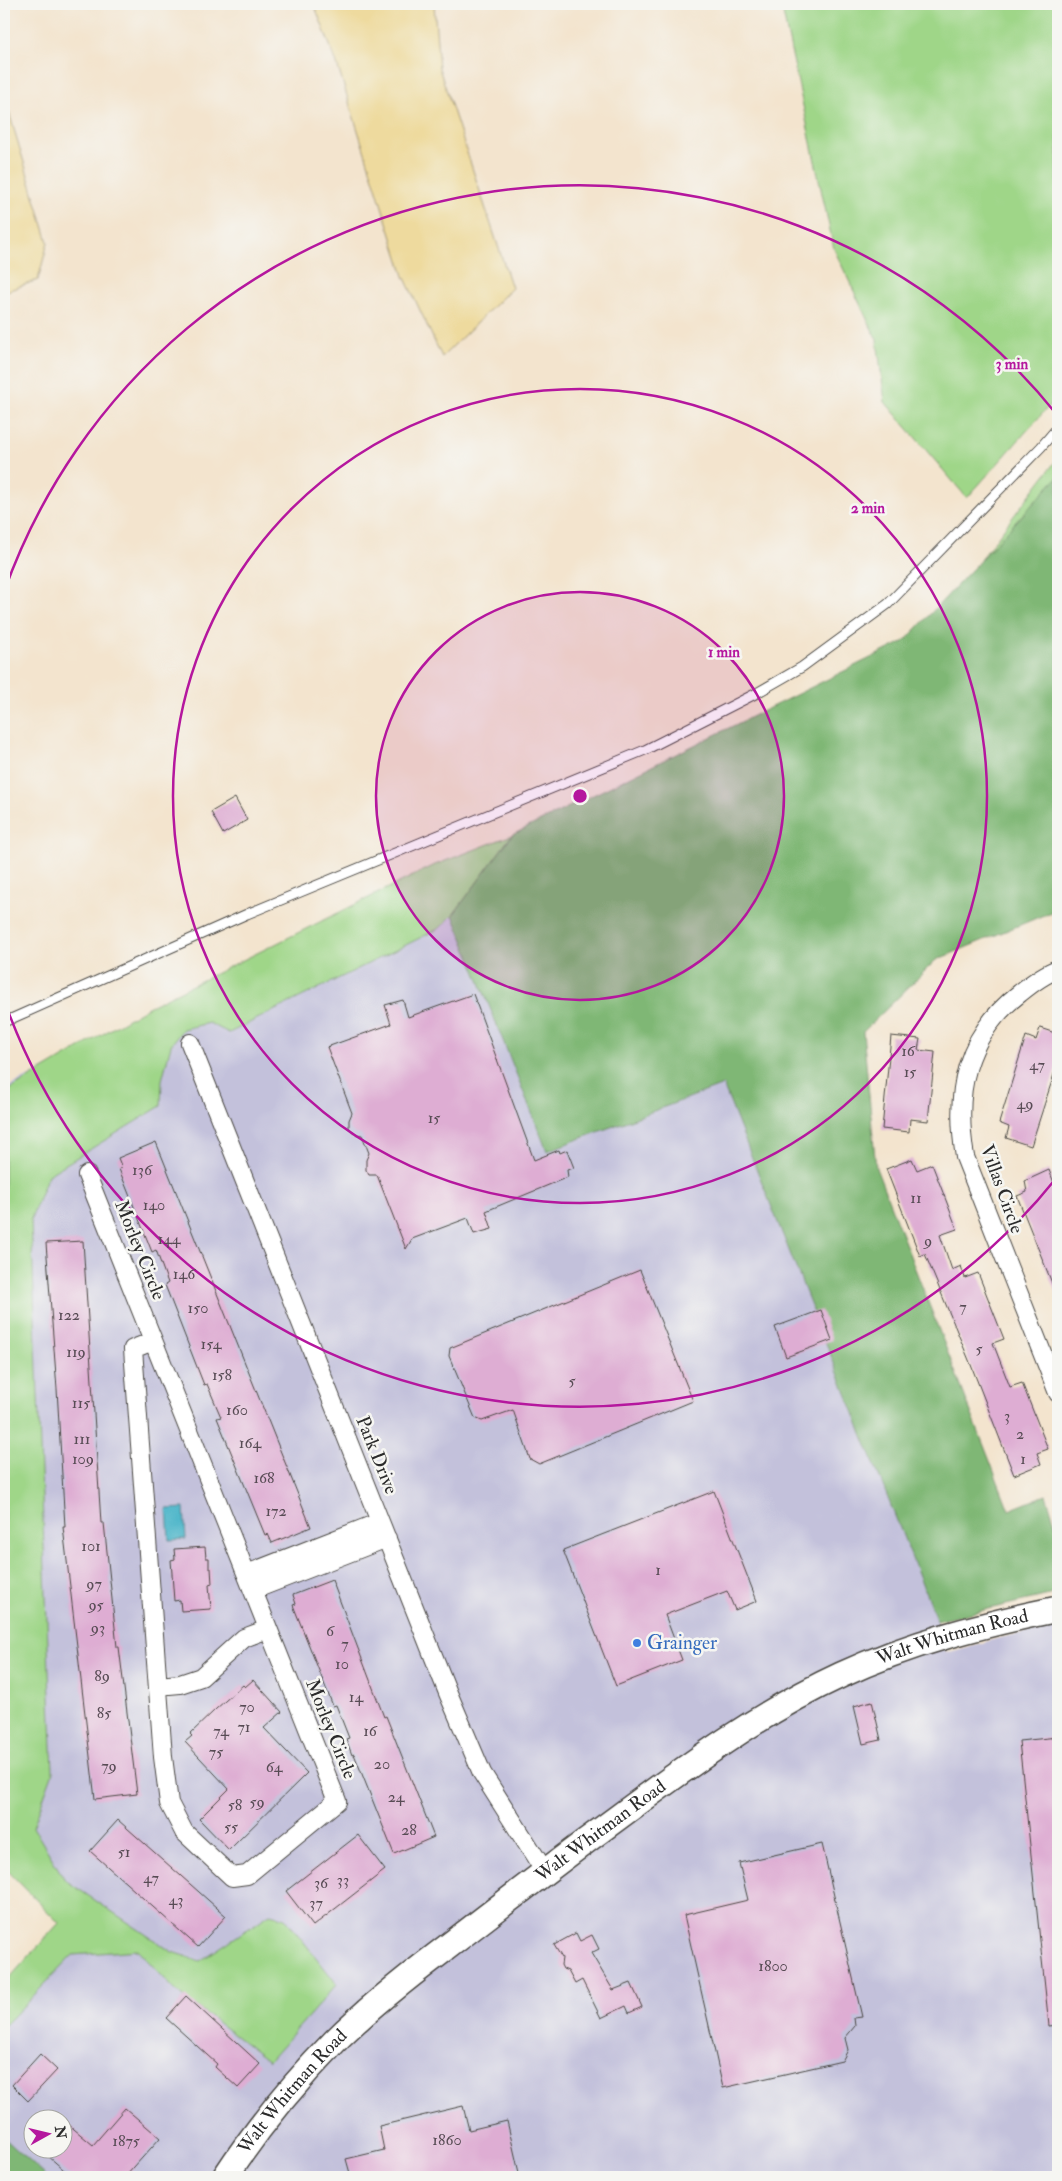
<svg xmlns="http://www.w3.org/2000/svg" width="1062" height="2181" font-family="'IM FELL Double Pica',serif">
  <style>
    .industrial { fill: #c3c1db; fill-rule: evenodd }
    .green { fill: #9fd688; stroke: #65805a }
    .forest { fill: #7fb774; stroke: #557150 }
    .sand { fill: #eeda9e; stroke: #8c8264 }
    .water { fill: #4bb5c9; stroke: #3b707a }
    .building { fill: #deadd3 }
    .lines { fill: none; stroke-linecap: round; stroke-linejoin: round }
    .service-casing { stroke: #494743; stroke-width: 11 }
    .minor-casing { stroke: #494743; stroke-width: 20 }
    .secondary-casing { stroke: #494743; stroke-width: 28 }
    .service { stroke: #fff; stroke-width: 9 }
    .minor { stroke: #fff; stroke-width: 18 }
    .secondary { stroke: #fff; stroke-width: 25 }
    .ring { fill: none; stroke: #b5179e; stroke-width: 2.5 }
    .shop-dot { fill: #3f7fe0; stroke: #f6f6f2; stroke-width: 2 }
    .labels { text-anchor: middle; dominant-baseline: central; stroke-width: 5; stroke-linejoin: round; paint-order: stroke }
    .number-label { font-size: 16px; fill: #584c55 }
    .street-label { font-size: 19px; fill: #2b2b2b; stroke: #f6f6f2 }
    .shop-label { font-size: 19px; fill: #366cbe; stroke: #f6f6f2; text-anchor: start }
    .centre { fill: #b5179e; stroke: #f6f6f2; stroke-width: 2.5 }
    .ring-label { font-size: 15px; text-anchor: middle; font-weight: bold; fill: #b5179e; stroke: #f6f6f2; stroke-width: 5; stroke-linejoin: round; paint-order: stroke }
  </style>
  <rect width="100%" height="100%" fill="#f6f6f2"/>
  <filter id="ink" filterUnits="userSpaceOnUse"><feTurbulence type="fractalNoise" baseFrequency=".02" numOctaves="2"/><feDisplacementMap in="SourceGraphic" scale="10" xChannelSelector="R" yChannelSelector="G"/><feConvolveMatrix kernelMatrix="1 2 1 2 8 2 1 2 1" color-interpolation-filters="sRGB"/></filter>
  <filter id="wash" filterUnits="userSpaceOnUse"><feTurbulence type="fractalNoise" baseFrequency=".0096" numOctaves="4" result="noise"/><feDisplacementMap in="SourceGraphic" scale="20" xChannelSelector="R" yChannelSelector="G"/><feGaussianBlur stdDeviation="1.12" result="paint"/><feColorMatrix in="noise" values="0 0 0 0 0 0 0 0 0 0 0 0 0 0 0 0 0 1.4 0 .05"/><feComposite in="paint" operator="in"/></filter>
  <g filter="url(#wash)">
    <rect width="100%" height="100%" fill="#f3e4ce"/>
    <!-- industrial -->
    <path class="industrial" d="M432 871 453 915 547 1151 723 1085 937 1621 946 1653 1003 1637 1058 1626V2177H4V1984L59 1923 4 1867V1089ZM32 2118H62V2148H32Z"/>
    <!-- green -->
    <path class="green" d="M781 4H1058V396L967 498 885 402 877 340 834 249Z
      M1058 458V477L980 560Z
      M512 835 453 915 440 928 229 1033 209 1023 183 1029 171 1045 162 1080 161 1106 48 1175 31 1219 53 1772 33 1827 65 1880 172 1952 200 1961 270 1914 285 1918 337 1984 269 2061 175 1990 138 1950 73 1955 4 2026V1984L59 1923 4 1867V1093L148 1007 435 865Z"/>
    <!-- forest -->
    <path class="forest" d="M1058 477V911L1051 912 936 960 863 1032 876 1168 1009 1510 1046 1495 1058 1532V1593L937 1621 723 1085 547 1151 453 915 512 835 905 641Z
      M4 2138 47 2177H4Z"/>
    <!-- sand -->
    <path class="sand" d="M314 4H434L439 68 512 288 442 357 404 276 336 61Z
      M4 96 48 242 38 280 4 292Z"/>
    <!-- water -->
    <path class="water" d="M184 1508 186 1539 169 1540 167 1509Z"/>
    <g id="blocks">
      <!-- building -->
      <path class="building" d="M235 798 247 820 223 834 211 812Z
        M473 994 534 1160 559 1150 560 1153 567 1150 574 1168 567 1170 568 1177 486 1211 492 1229 474 1234 468 1218 412 1239 406 1249 377 1175H369L366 1170V1160L369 1153 362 1135 355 1134 349 1128V1120L352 1113 327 1047 391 1024 385 1005 403 1000 408 1017Z
        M1040 1028 1058 1034V1062L1031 1146 1006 1138 1009 1127 999 1123 1026 1036 1036 1040Z
        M891 1036 920 1039 918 1050 935 1052 928 1121 910 1119 909 1132 882 1129Z
        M156 1142 311 1527 272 1543 268 1534 265 1535 217 1418 221 1417 207 1384 204 1385 165 1285 168 1283 156 1250 152 1252 119 1169 122 1168 118 1158Z
        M912 1159 917 1170 932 1164 957 1229 940 1235 952 1270 961 1266 965 1278 978 1273 1004 1339 993 1343 1010 1387 1022 1383 1048 1449 1037 1453 1041 1464 1014 1475 971 1365 925 1254 920 1256 886 1169Z
        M1049 1170 1058 1193V1298L1017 1196 1027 1192 1025 1181Z
        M83 1241 101 1523H104L117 1647H119L137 1794 95 1799 63 1527H65L57 1389 46 1243Z
        M640 1270 693 1401 539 1464 530 1459 513 1410 482 1421 475 1418 449 1356 450 1348Z
        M821 1310 832 1340 786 1357 775 1327Z
        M714 1491 757 1601 735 1610 727 1591 665 1615 682 1660 616 1686 563 1550Z
        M205 1547 206 1558H209V1568H211L212 1584 209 1585 211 1609 181 1611 180 1600 174 1601 171 1560 175 1559 174 1549Z
        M332 1580 384 1717 386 1716 434 1837 394 1854 354 1754 352 1755 346 1739 349 1738 336 1705 333 1706 293 1605 296 1604 293 1595Z
        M253 1680 282 1712 264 1728 307 1773 229 1850 199 1819 229 1789 185 1742 192 1736 190 1734 216 1709 243 1685 245 1687Z
        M872 1701 881 1740 863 1744 854 1706Z
        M1058 1737V2025L1049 2026 1019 1741Z
        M118 1820 226 1916 198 1947 90 1851Z
        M358 1835 385 1870 313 1926 286 1891Z
        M822 1844 862 2017 854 2018 855 2026 845 2038 848 2050 842 2061 723 2088 684 1915 748 1900 739 1863Z
        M576 1933 580 1941 592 1935 599 1949 591 1953 613 1990 631 1983 642 2007 629 2013 626 2006 601 2018 582 1980 575 1984 568 1971 563 1969 561 1965 562 1958 554 1945Z
        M186 1996 260 2064 238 2088 215 2067 217 2064 166 2018Z
        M40 2054 57 2070 28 2101 12 2085Z
        M463 2106 469 2130 507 2121 520 2177H351L346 2159 384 2150 379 2126Z
        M125 2108 160 2138 125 2177H72L39 2148H62V2119L93 2145Z"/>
    </g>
  </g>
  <g filter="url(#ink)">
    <use href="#blocks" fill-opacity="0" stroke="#494743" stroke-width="1"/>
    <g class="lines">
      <!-- service casing -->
      <g class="service-casing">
        <path id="service" d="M4 1022 247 914 645 750 755 694 802 667 888 604 1041 447 1058 427"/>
      </g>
      <!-- minor casing -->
      <g class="minor-casing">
        <path id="minor" d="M1058 969C1044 974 1031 984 1020 993 965 1036 954 1091 965 1157L1058 1393
          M190 1043 448 1693 482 1773 545 1872
          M87 1175 337 1801 247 1875 232 1877 184 1832 169 1803 163 1757 133 1349 153 1341
          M247 1574 380 1522
          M253 1590 387 1538
          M158 1686 180 1684 201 1677 244 1638 268 1629"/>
      </g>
      <!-- secondary casing -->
      <g class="secondary-casing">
        <g id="secondary">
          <path id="s1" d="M225 2177C257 2128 294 2083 335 2041 368 2008 405 1979 442 1951 490 1914 538 1877 586 1841 668 1781 748 1718 841 1675 910 1643 984 1624 1058 1609"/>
        </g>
      </g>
      <!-- service -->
      <use href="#service" class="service"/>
      <!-- minor -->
      <use href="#minor" class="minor"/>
      <!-- secondary -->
      <use href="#secondary" class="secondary"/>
    </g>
  </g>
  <!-- distance rings -->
  <circle cx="580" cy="796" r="204" fill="#b5179e" fill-opacity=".12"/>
  <g class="ring">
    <circle cx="580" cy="796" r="204"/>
    <circle cx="580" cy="796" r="407"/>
    <path d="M1058 1176A611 611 0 0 1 4 1000M4 592A611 611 0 0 1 1058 416"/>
  </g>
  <!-- markers -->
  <circle class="shop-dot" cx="637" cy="1643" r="5"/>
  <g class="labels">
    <!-- number labels -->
    <g class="number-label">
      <text x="908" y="1051">16</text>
      <text x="1037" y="1065">47</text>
      <text x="910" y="1072">15</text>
      <text x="1025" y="1104">49</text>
      <text x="434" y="1118">15</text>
      <text x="142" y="1170">136</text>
      <text x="916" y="1198">11</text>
      <text x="154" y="1205">140</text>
      <text x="169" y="1239">144</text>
      <text x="928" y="1241">9</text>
      <text x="184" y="1274">146</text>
      <text x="963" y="1307">7</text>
      <text x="198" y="1308">150</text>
      <text x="69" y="1315">122</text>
      <text x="211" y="1344">154</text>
      <text x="979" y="1349">5</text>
      <text x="76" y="1352">119</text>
      <text x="222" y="1375">158</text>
      <text x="572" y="1381">5</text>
      <text x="81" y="1403">115</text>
      <text x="237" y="1410">160</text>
      <text x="1007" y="1416">3</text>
      <text x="1020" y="1434">2</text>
      <text x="82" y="1439">111</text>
      <text x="250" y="1443">164</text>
      <text x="83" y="1459">109</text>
      <text x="1023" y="1459">1</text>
      <text x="264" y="1478">168</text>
      <text x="276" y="1511">172</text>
      <text x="91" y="1546">101</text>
      <text x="658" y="1570">1</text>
      <text x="94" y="1584">97</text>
      <text x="96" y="1605">95</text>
      <text x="98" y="1628">93</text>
      <text x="330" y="1631">6</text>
      <text x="345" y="1644">7</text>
      <text x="342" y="1664">10</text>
      <text x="102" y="1676">89</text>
      <text x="356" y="1697">14</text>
      <text x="247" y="1707">70</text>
      <text x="104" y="1713">85</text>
      <text x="244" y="1727">71</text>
      <text x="221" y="1731">74</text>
      <text x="370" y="1731">16</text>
      <text x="216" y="1752">75</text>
      <text x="382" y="1764">20</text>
      <text x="109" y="1766">79</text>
      <text x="274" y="1767">64</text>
      <text x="396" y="1797">24</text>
      <text x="257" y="1802">59</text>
      <text x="235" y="1805">58</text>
      <text x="231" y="1827">55</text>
      <text x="409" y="1830">28</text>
      <text x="124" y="1852">51</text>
      <text x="151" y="1878">47</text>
      <text x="343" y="1880">33</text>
      <text x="321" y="1883">36</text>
      <text x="176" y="1900">43</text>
      <text x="316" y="1903">37</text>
      <text x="773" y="1966">1800</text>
      <text x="447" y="2140">1860</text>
      <text x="126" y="2141">1875</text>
    </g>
    <!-- street labels -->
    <g class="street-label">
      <text transform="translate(1002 1189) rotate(70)">Villas Circle</text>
      <text transform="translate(140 1250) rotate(68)">Morley Circle</text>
      <text transform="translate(377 1455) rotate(68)">Park Drive</text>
      <text stroke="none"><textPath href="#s1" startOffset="919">Walt Whitman Road</textPath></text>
      <text transform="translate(331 1729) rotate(68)">Morley Circle</text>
      <text stroke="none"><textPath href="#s1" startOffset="514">Walt Whitman Road</textPath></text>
      <text stroke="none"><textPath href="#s1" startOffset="109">Walt Whitman Road</textPath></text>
    </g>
    <!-- shop labels -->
    <g class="shop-label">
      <text x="647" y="1643">Grainger</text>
    </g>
  </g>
  <circle cx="580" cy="796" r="8" class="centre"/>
  <g class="ring-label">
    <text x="1012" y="369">3 min</text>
    <text x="868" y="513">2 min</text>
    <text x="724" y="657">1 min</text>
  </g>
  <!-- margin -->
  <rect width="1062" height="2181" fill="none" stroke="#f6f6f2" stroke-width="20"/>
  <!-- north arrow -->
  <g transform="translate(48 2134) rotate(82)"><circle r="24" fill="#f6f6f2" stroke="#a5a5a2"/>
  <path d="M0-4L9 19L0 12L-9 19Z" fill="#b5179e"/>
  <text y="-8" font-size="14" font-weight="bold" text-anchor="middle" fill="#2b2b2b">N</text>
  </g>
</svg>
